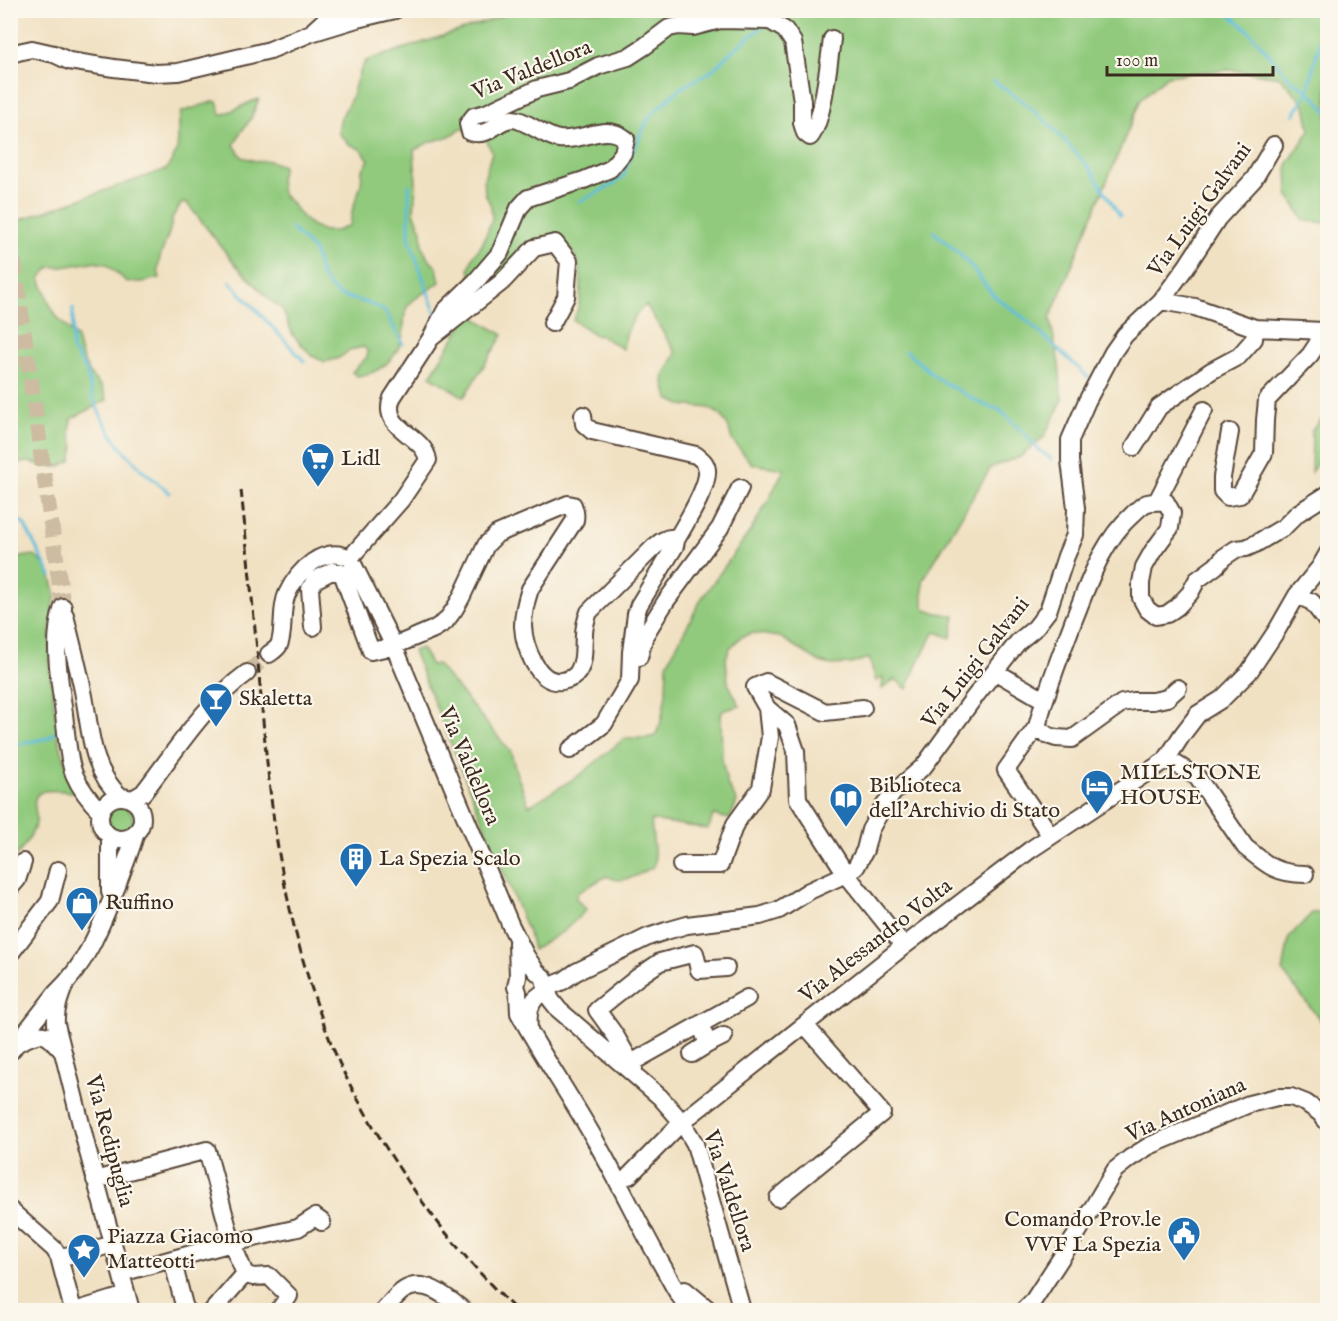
<svg xmlns="http://www.w3.org/2000/svg" width="1338" height="1321" font-family="'IM FELL English',serif">
  <style>
    .green { fill: #91ca7d; stroke: #667a4e; stroke-width: 1.5 }
    .lines { fill: none; stroke-linecap: round; stroke-linejoin: round }
    .stream { stroke: #5ebddc; stroke-width: 3 }
    .minor-tunnel { stroke: #cdbca2; stroke-width: 16; stroke-dasharray: 16 8; stroke-linecap: butt }
    .minor-casing { stroke: #564537; stroke-width: 20 }
    .minor { stroke: #fff; stroke-width: 16 }
    .rail { stroke: #3b2a1e; stroke-width: 3; stroke-dasharray: 9 4.5; stroke-linecap: butt }
    .labels { text-anchor: middle; dominant-baseline: central; stroke-width: 4.5; stroke-linejoin: round; paint-order: stroke }
    .street-label { font-size: 22px; fill: #3b2a1e; stroke: #fbf7ec }
    .poi-label { font-size: 22px; fill: #3b2a1e; stroke: #fbf7ec; text-anchor: start }
  </style>
  <rect width="100%" height="100%" fill="#fbf7ec"/>
  <filter id="ink" filterUnits="userSpaceOnUse"><feTurbulence type="fractalNoise" baseFrequency=".0167" numOctaves="2"/><feDisplacementMap in="SourceGraphic" scale="12" xChannelSelector="R" yChannelSelector="G"/><feConvolveMatrix kernelMatrix="1 2 1 2 8 2 1 2 1" color-interpolation-filters="sRGB"/></filter>
  <filter id="wash" filterUnits="userSpaceOnUse"><feTurbulence type="fractalNoise" baseFrequency=".008" numOctaves="4" result="noise"/><feDisplacementMap in="SourceGraphic" scale="24" xChannelSelector="R" yChannelSelector="G"/><feGaussianBlur stdDeviation="1.35" result="paint"/><feColorMatrix in="noise" values="0 0 0 0 0 0 0 0 0 0 0 0 0 0 0 0 0 1.4 0 .05"/><feComposite in="paint" operator="in"/></filter>
  <g filter="url(#wash)">
    <rect width="100%" height="100%" fill="#f1e1c3"/>
    <!-- green -->
    <path class="green" d="M512 11H1327V223L1304 221 1288 194 1287 165 1310 130 1305 105 1280 77 1232 70 1198 72 1167 76 1141 99 1050 318 1059 364 1062 401 1044 437 1020 457 991 467 923 580V607L928 611 955 616 951 638 935 632 918 662 907 689 895 679 882 689 883 677 876 681 869 658 851 664 831 665 820 662 780 637 752 633 741 637 730 648 726 658 728 683 740 706 722 711 721 716 722 759 727 784 737 801 730 819 713 815 710 825 707 829 651 820 655 860 653 867C640 874 622 886 607 876L577 893 576 899 586 909 584 912 564 931 533 950 530 937 413 651 421 648 431 665 437 664 511 752 516 772 529 806 580 775 625 738H646L655 736 661 722 666 693 667 664 702 598 751 530 768 501 784 469 752 464 732 440 728 426 721 415 709 408 681 405 668 399 663 378 676 353 646 305C633 315 625 333 623 349L600 335 597 336 573 320C582 305 584 273 575 256 572 250 564 245 559 240L481 292 474 290 469 269 473 256 482 245 492 219 491 206 485 193 484 179 492 152 486 139 461 128C452 138 440 138 428 143 423 145 419 148 414 150L416 184 414 212 422 231V245L427 257 437 268 440 282C432 289 412 298 407 307 403 315 405 327 403 335 398 358 380 374 357 376L352 372 367 357 368 351 363 347 350 350 339 358 325 362 312 356 293 335 282 309 271 301 234 263 187 203H182L173 216 170 230 160 257 158 271 160 278 142 282H127L106 264 92 262 63 267H50L40 278 50 305 57 317 77 338 80 351 85 364 92 377 102 387 107 400 71 419 70 433 74 447 71 461 58 467 44 466 30 462 16 463 11 466V223L167 169 177 151 179 123 181 112 215 101 217 102 221 115C235 111 245 103 259 99L250 120 241 132 234 145 242 157 256 161H270L283 166 280 180 282 194 292 204 301 216 311 225 324 231H337L350 225 352 211 361 185 362 171 369 160 362 150 349 144 339 134C338 116 345 113 351 98 357 83 356 75 366 61L492 20Z
      M469 314 503 335 464 397 430 376Z
      M1327 413V449L1311 472 1312 430Z
      M34 555 45 565 51 577 56 596 53 605 50 633V672L58 737 74 792C65 792 50 788 41 792 29 798 38 813 36 822 33 835 20 853 11 861L10 560 21 557Z
      M109 819a12 12 0 1 1 24 0a12 12 0 1 1-24 0Z
      M1327 912H1328L1327 1029 1283 972 1289 937 1312 913Z"/>
    <g class="lines">
      <!-- stream -->
      <path class="stream" d="M1224 10 1247 29 1292 81 1308 90 1328 112
        M993 81 1024 102 1054 129 1091 170 1120 216
        M1294 115 1308 90 1325 19 1328 15
        M409 185V238L436 315
        M579 202 610 186 623 177 630 157 647 121 656 110 681 88 710 72 732 51 761 28
        M291 228 314 251 322 278 338 295 368 303 385 311 403 344
        M934 232 964 258 994 296 1024 318 1088 377
        M230 282 304 361
        M73 308 72 349 86 370 93 398 102 418 118 444 141 469 170 493
        M906 351 938 379 984 405 1000 410 1025 434 1038 449 1051 459
        M10 514 24 524 51 576
        M10 746 48 738 56 732"/>
    </g>
  </g>
  <g filter="url(#ink)">
    <g class="lines">
      <!-- minor-tunnel -->
      <path class="minor-tunnel" d="M10 236 63 607
        M247 673 269 654"/>
      <!-- minor casing -->
      <g class="minor-casing">
        <path id="minor" d="M314 30 336 10
          M10 55 18 52 32 49 54 54 69 61 114 68 156 73 178 72 270 50 311 33 357 19 395 10
          M1161 301 1195 307 1255 328 1324 331
          M431 338 445 311 476 281 500 253 519 208 528 198 584 180 610 169 623 153 626 139C604 122 584 142 559 139 544 137 525 119 512 119 495 120 491 138 470 132L468 124 474 116 486 113 537 89 569 81 598 66 628 57 645 46 669 28 679 26 693 27 720 20 770 21 785 30 793 42 802 101V123L805 133 810 137C823 123 829 61 832 39
          M583 415 584 424 592 431 696 455C701 459 706 462 707 470 709 487 685 524 676 540
          M1230 432 1222 477V491L1228 497 1240 495 1264 453 1265 420 1267 400 1310 355 1320 340 1315 331
          M1134 447 1159 407 1211 371 1239 356 1254 339 1255 328
          M1157 501 1204 410
          M350 558 401 500 428 460C424 434 380 430 392 398L431 338 502 282 534 248 555 243 569 261 566 297 552 323
          M1297 595 1312 602 1328 623
          M63 607C51 641 60 680 64 714 66 731 68 759 74 774 80 788 91 802 101 812
          M65 615C71 642 79 669 84 696 91 733 91 770 121 797
          M313 627 310 589 315 580 332 571 342 573 371 651 394 646 434 629 445 622 454 610 461 598 486 545 497 534 568 504 573 505C575 511 576 514 575 520L530 589C526 601 523 613 523 626 524 645 537 685 562 681 568 680 575 677 578 672 585 661 583 648 584 635 584 627 586 620 589 612L654 547C660 542 666 537 674 538L676 541 675 546 639 605 636 614 631 652 630 680 604 724 570 750
          M269 654C273 651 277 649 279 645 285 632 280 609 287 594 298 570 323 545 350 558L394 646 510 924 526 956 536 971 544 978 546 988 551 1000 559 1010 660 1097 682 1122 695 1144 742 1310
          M639 657 645 635 666 601 720 528 740 488
          M996 672 1044 700
          M1178 688 1167 698 1153 701H1134L1122 703 1072 739 1056 738 1047 735 1037 727C1046 691 1060 657 1073 622 1088 585 1101 542 1133 514 1137 510 1142 505 1147 503 1154 501 1160 502 1166 502L1172 513 1170 528 1153 551 1144 567 1141 583V598L1147 609 1156 616 1167 614 1177 607 1190 593 1197 580 1216 566 1224 557 1236 549 1246 548 1255 544 1284 527 1298 513 1328 494
          M863 708 825 712 766 682 755 687 767 708 787 725 796 751 798 799 846 874 904 946
          M1038 725 1006 770 1051 836
          M1166 760 1176 764 1197 777 1245 847C1267 865 1276 874 1305 874
          M100 818a21 21 0 1 1 42 0a21 21 0 1 1-42 0Z
          M131 800 143 793C175 752 204 704 247 673
          M681 865H720L735 824 761 788 770 737 767 708
          M10 888 17 880 23 862
          M110 892V836
          M517 942 518 977 516 987 518 992 519 1013C544 1059 574 1101 599 1147 621 1186 640 1226 662 1265 672 1282 678 1298 692 1310
          M10 954 50 901 58 870
          M65 984C60 997 55 1009 56 1024L87 1148 131 1310
          M546 988 563 981 576 972 648 937 666 931 687 925 760 916 779 910 809 891 846 874 856 867 865 850 870 830 880 812 893 793 924 766 973 699 1018 642 1035 628 1048 611 1066 556 1075 535 1076 508 1070 461V440L1087 401 1113 352 1125 335 1161 301 1186 267 1218 218 1254 179 1274 145
          M700 1024 708 1044 724 1036
          M529 1029C528 1019 528 1007 535 999 539 995 542 995 546 988
          M20 1042C43 1030 46 1032 63 1052
          M10 1052 57 992C87 964 102 923 117 886 123 868 131 851 136 832
          M692 1054 708 1044
          M631 1063 747 998
          M634 1068 615 1035 597 1010 638 977 660 962 695 953 699 970 726 968
          M629 1176 682 1122 904 946 1030 850 1166 760 1182 735 1198 714 1222 699 1249 672 1277 630 1297 595 1320 567 1328 553
          M95 1180 207 1150 232 1243 245 1274 213 1310
          M778 1198 882 1113 805 1025
          M10 1210 54 1249 59 1257
          M172 1259 185 1309 187 1310
          M121 1273 232 1243 298 1228 315 1217 322 1222
          M245 1274 253 1277 269 1276 289 1296 279 1310
          M685 1290 709 1310
          M73 1310 59 1257 82 1253 113 1244
          M78 1310 127 1295
          M384 1310C390 1304 396 1295 404 1290 425 1277 448 1298 463 1310
          M1024 1310 1033 1301 1078 1232 1115 1170 1130 1158 1149 1146 1249 1104 1277 1097H1291L1306 1103 1320 1113 1328 1123"/>
      </g>
      <!-- minor -->
      <use href="#minor" class="minor"/>
      <!-- rail -->
      <path class="rail" d="M241 490C247 548 253 605 258 662 263 722 268 783 277 842 289 917 309 991 338 1060 347 1081 359 1101 370 1121 410 1190 458 1254 516 1310"/>
    </g>
  </g>
  <!-- icons -->
  <defs>
    <g id="supermarket-pin" transform="scale(1.725)"><path d="M0 17L-7.5 6A9.5 9.5 0 1 1 7.5 6Z" fill="#1f6fb2" stroke="#fbf7ec"/><path d="M-6-5.5h2.5l.6 2H6L4.5 2H-2.5L-4.4-4H-6ZM-1.5 3.2a1.3 1.3 0 1 0 .1 0ZM3 3.2a1.3 1.3 0 1 0 .1 0Z" fill="#fff"/></g>
    <g id="bar-pin" transform="scale(1.725)"><path d="M0 17L-7.5 6A9.5 9.5 0 1 1 7.5 6Z" fill="#1f6fb2" stroke="#fbf7ec"/><path d="M-6-5H6L.8 .8V4.5H3.5V6h-7V4.5H-.8V.8Z" fill="#fff"/></g>
    <g id="hotel-pin" transform="scale(1.725)"><path d="M0 17L-7.5 6A9.5 9.5 0 1 1 7.5 6Z" fill="#1f6fb2" stroke="#fbf7ec"/><path d="M-6-4.5h1.5V1H6V5H4.5V3h-9V5H-6ZM-4 0a1.8 1.8 0 1 1 3.6 0ZM.5 0V-2.5h3Q6-2.5 6 0Z" fill="#fff"/></g>
    <g id="library-pin" transform="scale(1.725)"><path d="M0 17L-7.5 6A9.5 9.5 0 1 1 7.5 6Z" fill="#1f6fb2" stroke="#fbf7ec"/><path d="M-6-4Q-3-5.5-.7-3.5V5Q-3 3-6 4ZM6-4Q3-5.5 .7-3.5V5Q3 3 6 4Z" fill="#fff"/></g>
    <g id="building-pin" transform="scale(1.725)"><path d="M0 17L-7.5 6A9.5 9.5 0 1 1 7.5 6Z" fill="#1f6fb2" stroke="#fbf7ec"/><path d="M-4-6H4V6H1V3H-1V6H-4ZM-2.5-4.3h1.7v1.8h-1.7ZM.8-4.3h1.7v1.8H.8ZM-2.5-1h1.7V.8h-1.7ZM.8-1h1.7V.8H.8Z" fill="#fff"/></g>
    <g id="shop-pin" transform="scale(1.725)"><path d="M0 17L-7.5 6A9.5 9.5 0 1 1 7.5 6Z" fill="#1f6fb2" stroke="#fbf7ec"/><path d="M-5-2.5h2.3a2.7 3.5 0 0 1 5.4 0H5L5.5 6h-11ZM-1.5-2.5h3a1.5 2.3 0 0 0-3 0Z" fill="#fff"/></g>
    <g id="civic-pin" transform="scale(1.725)"><path d="M0 17L-7.5 6A9.5 9.5 0 1 1 7.5 6Z" fill="#1f6fb2" stroke="#fbf7ec"/><path d="M-.6-6.5H3V-4.5H.6V-3L4-1V1h2V6H-6V1h2V-1L-.6-3ZM-1.2 2.5V6h2.4V2.5Z" fill="#fff"/></g>
    <g id="sight-pin" transform="scale(1.725)"><path d="M0 17L-7.5 6A9.5 9.5 0 1 1 7.5 6Z" fill="#1f6fb2" stroke="#fbf7ec"/><path d="M0-6L1.8-2.2L6-1.7L2.9 1.2L3.7 5.4L0 3.3L-3.7 5.4L-2.9 1.2L-6-1.7L-1.8-2.2Z" fill="#fff"/></g>
  </defs>
  <g fill-rule="evenodd">
    <use href="#supermarket-pin" x="318" y="459"/>
    <use href="#bar-pin" x="216" y="699"/>
    <use href="#hotel-pin" x="1097" y="786"/>
    <use href="#library-pin" x="846" y="799"/>
    <use href="#building-pin" x="356" y="859"/>
    <use href="#shop-pin" x="82" y="903"/>
    <use href="#civic-pin" x="1184" y="1233"/>
    <use href="#sight-pin" x="84" y="1250"/>
  </g>
  <g class="labels">
    <!-- street labels -->
    <g class="street-label">
      <text transform="translate(532 70) rotate(-22)">Via Valdellora</text>
      <text transform="translate(1200 210) rotate(-54)">Via Luigi Galvani</text>
      <text transform="translate(976 663) rotate(-52)">Via Luigi Galvani</text>
      <text transform="translate(469 766) rotate(67)">Via Valdellora</text>
      <text transform="translate(876 941) rotate(-38)">Via Alessandro Volta</text>
      <text transform="translate(1186 1110) rotate(-24)">Via Antoniana</text>
      <text transform="translate(109 1141) rotate(75)">Via Redipuglia</text>
      <text transform="translate(729 1191) rotate(72)">Via Valdellora</text>
    </g>
    <!-- poi labels -->
    <g class="poi-label">
      <text x="341" y="459">Lidl</text>
      <text x="239" y="699">Skaletta</text>
      <text x="1120" y="773">MILLSTONE<tspan x="1120" dy="25">HOUSE</tspan></text>
      <text x="869" y="786">Biblioteca<tspan x="869" dy="25">dell'Archivio di Stato</tspan></text>
      <text x="379" y="859">La Spezia Scalo</text>
      <text x="105" y="903">Ruffino</text>
      <text x="1161" y="1220" text-anchor="end">Comando Prov.le<tspan x="1161" dy="25">VVF La Spezia</tspan></text>
      <text x="107" y="1237">Piazza Giacomo<tspan x="107" dy="25">Matteotti</tspan></text>
    </g>
  </g>
  <!-- margin -->
  <rect width="1338" height="1321" fill="none" stroke="#fbf7ec" stroke-width="36"/>
  <!-- scale -->
  <path d="M1107 66v9h166v-9" fill="none" stroke="#3b2a1e" stroke-width="3"/>
  <text x="1116" y="66" font-size="18" fill="#3b2a1e" stroke="#fbf7ec" stroke-width="4.5" paint-order="stroke">100 m</text>
</svg>
